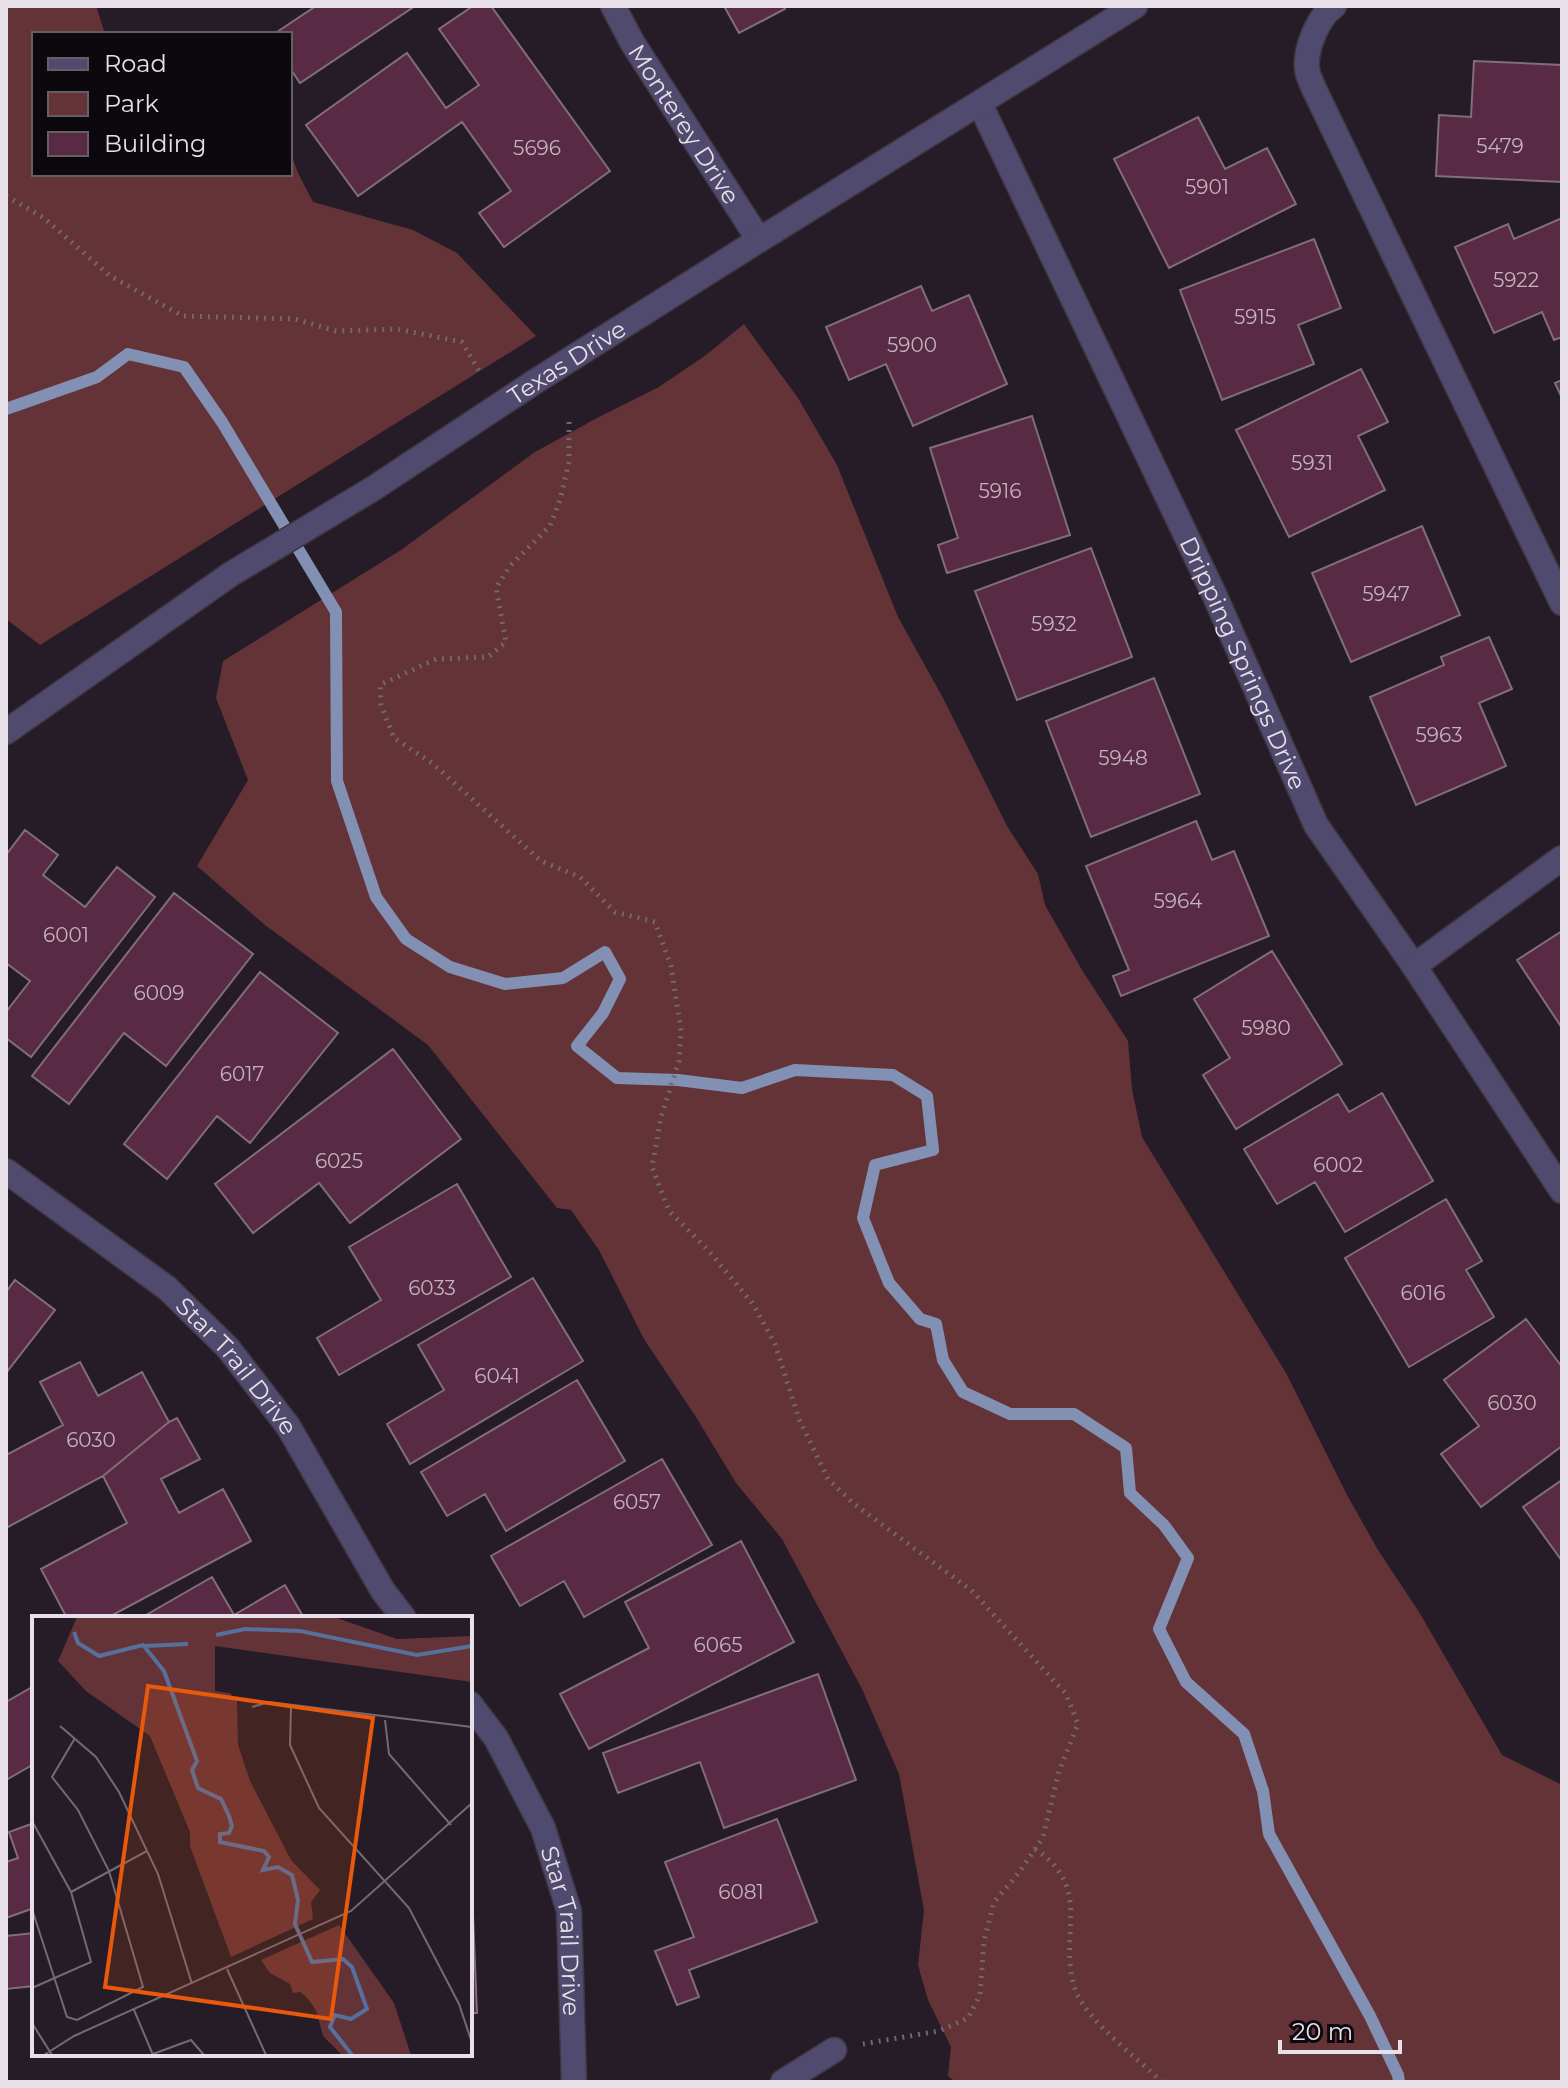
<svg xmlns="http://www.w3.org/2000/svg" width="1568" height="2088" font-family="Montserrat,sans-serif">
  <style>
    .green { fill: #643337 }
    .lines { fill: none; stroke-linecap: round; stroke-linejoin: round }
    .stream { stroke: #8291b3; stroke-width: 12 }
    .building { fill: #582a43; stroke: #806f77; stroke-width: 2 }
    .minor-casing { stroke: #403742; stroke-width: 27 }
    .path { stroke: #706771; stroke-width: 5; stroke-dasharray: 2 6; stroke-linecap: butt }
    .minor { stroke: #504a6f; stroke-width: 24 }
    .labels { text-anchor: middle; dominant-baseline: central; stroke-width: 7; stroke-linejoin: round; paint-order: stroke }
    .number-label { font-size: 20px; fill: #c3b2bf }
    .street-label { font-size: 24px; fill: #e7e0e8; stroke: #0c080d }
    .inset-river { fill: none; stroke: #566f9c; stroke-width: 4 }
    .inset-road { fill: none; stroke: #736a74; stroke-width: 2 }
    .view { fill: #e8590c; fill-opacity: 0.15; stroke: #e8590c; stroke-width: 4 }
    .inset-edge { fill: none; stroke: #e7e0e8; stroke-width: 4 }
  </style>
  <rect width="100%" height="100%" fill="#251c27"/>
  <!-- green -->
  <path class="green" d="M6 6H96L105 34H34V174H290V151L298 173 313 202 413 230 457 253 536 336 40 645 6 619Z
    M744 324 798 398 837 465 898 617 943 698 1007 826 1038 874 1045 905 1082 970 1128 1041 1132 1089 1142 1137 1286 1373 1347 1495 1378 1550 1419 1612 1502 1755 1562 1785V2082H955L948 2076 951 2047 928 2000 918 1965 924 1910 899 1774 862 1689 782 1539 736 1483 696 1417 644 1339 599 1250 571 1210 557 1208 428 1045 265 925 197 866 248 780 216 698 223 661 401 550 535 452 597 418 659 387 706 355Z"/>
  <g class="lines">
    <!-- stream -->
    <path class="stream" d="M6 409 97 377 128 354 184 367 222 422 336 612 337 781 376 897 406 939 450 967 505 984 563 978 605 952 620 979 603 1013 577 1046 617 1078 678 1080 742 1088 795 1070 893 1075 927 1096 933 1150 875 1165 863 1218 889 1283 920 1319 936 1324 943 1360 963 1392 1010 1414H1074L1126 1448 1130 1493 1164 1525 1188 1558 1159 1629 1186 1682 1244 1734 1263 1791 1269 1834 1370 2016 1398 2075 1399 2082"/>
  </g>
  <!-- building -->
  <path class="building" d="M316 6H415L300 83 290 68V34H274Z
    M473 6H491L610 171 504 247 479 213 511 191 462 122 358 196 306 125 407 53 446 108 479 85 439 29Z
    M724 6H783L785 9 739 33Z
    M1474 61 1562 65V182L1436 176 1439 115 1471 117Z
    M1198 117 1225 169 1267 148 1296 204 1169 268 1114 159Z
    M1562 218V337L1554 340 1542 312 1494 333 1455 247 1508 224 1514 239Z
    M1314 239 1341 308 1298 325 1314 364 1222 400 1180 290Z
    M921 286 932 311 969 295 1007 384 913 426 886 364 849 380 826 327Z
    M1361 369 1388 422 1358 436 1385 490 1289 537 1236 430Z
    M1562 380V398L1555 383Z
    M1032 416 1070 535 947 573 938 545 958 538 930 448Z
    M1422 526 1460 615 1351 662 1312 573Z
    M1091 548 1132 657 1017 700 975 591Z
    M1489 637 1512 689 1479 703 1506 766 1416 805 1370 697 1444 665 1441 657Z
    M1154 678 1200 794 1091 837 1046 721Z
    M1196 821 1212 860 1234 851 1269 936 1121 996 1113 976 1129 970 1086 866Z
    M25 830 58 855 43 875 85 907 117 867 155 897 31 1057 6 1038V1012L30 981 6 963V855Z
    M174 893 253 954 166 1066 124 1033 69 1104 32 1076Z
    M1562 931V1028L1517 960Z
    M1272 951 1342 1064 1236 1129 1203 1075 1230 1058 1194 999Z
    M260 972 338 1033 250 1143 217 1116 167 1179 124 1144Z
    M393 1049 461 1139 350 1223 319 1183 253 1233 215 1184Z
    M1382 1093 1433 1181 1345 1232 1315 1182 1277 1204 1244 1149 1338 1094 1349 1112Z
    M457 1184 511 1277 339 1375 317 1338 381 1300 349 1247Z
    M1446 1199 1482 1261 1466 1270 1494 1317 1409 1367 1345 1258Z
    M533 1278 583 1361 410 1464 387 1424 444 1390 418 1345Z
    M15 1280 55 1310 6 1373V1292Z
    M1526 1319 1562 1367V1446L1481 1507 1441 1454 1479 1426 1444 1380Z
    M80 1362 98 1396 142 1372 169 1422 103 1476 6 1528V1455L63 1425 40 1382Z
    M577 1380 625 1461 506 1531 485 1494 447 1516 421 1472Z
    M177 1418 200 1459 161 1479 179 1513 223 1489 251 1541 107 1618H67L41 1569 127 1523 103 1476 169 1422Z
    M662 1459 712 1545 584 1617 564 1581 520 1606 491 1556Z
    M1562 1480V1561L1523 1507Z
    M741 1541 794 1642 589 1749 560 1694 649 1648 625 1602Z
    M212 1577 234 1615 285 1585 304 1618H141Z
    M818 1674 856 1780 724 1828 700 1762 618 1793 603 1753Z
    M34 1686V1764L6 1780V1702Z
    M777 1819 817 1922 689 1970 699 1997 677 2005 655 1951 694 1937 665 1862Z
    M34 1823V1908L6 1918V1862L18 1858 9 1832Z
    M472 1890 477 2013H470V1891Z
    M34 1933V1986L6 1989V1936Z"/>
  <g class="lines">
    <!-- minor casing -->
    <g class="minor-casing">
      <g id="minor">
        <path id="s1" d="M613 6 632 42 759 240"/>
        <path d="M1334 6C1318 17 1305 49 1307 69 1308 77 1313 86 1316 93L1562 603"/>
        <path id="s2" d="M980 104 1214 594 1316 825 1414 966 1562 1191"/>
        <path id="s3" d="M6 732 231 574 374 488 539 379 759 240 1135 6"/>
        <path d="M1414 966 1562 858"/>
        <path id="s4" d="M6 1171 167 1288 228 1348 288 1426 383 1591 404 1618"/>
        <path id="s5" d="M470 1704 496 1738 543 1828 569 1911 574 2082"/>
        <path d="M783 2082 834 2050"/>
      </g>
    </g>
    <!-- path -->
    <path class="path" d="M6 196 44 218 110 276 183 316 295 319 336 331 397 329 462 342 479 371
      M569 422V462L560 500 550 526 510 566 496 588 506 642 488 657 436 659 380 685 381 705 394 738 432 763 541 861 580 877 615 912 655 922 671 966 681 1031 679 1061 661 1117 652 1167 669 1211 708 1250 753 1304 775 1344 799 1419 828 1479 853 1503 972 1591 1066 1694 1078 1724 1059 1771 1043 1837 1018 1874 994 1902 984 1941 980 1995 968 2018 939 2031 863 2044
      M1035 1849C1095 1889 1057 1935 1075 1989 1085 2019 1138 2059 1162 2082"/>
    <!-- minor -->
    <use href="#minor" class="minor"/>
  </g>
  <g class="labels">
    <!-- number labels -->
    <g class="number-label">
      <text x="1500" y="146">5479</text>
      <text x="537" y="148">5696</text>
      <text x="1207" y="187">5901</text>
      <text x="1516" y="280">5922</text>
      <text x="1255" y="317">5915</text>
      <text x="912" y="345">5900</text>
      <text x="1312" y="463">5931</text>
      <text x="1000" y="491">5916</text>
      <text x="1386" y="594">5947</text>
      <text x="1054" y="624">5932</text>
      <text x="1439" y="735">5963</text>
      <text x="1123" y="758">5948</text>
      <text x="1178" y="901">5964</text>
      <text x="66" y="935">6001</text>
      <text x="159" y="993">6009</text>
      <text x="1266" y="1028">5980</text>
      <text x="242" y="1074">6017</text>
      <text x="339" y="1161">6025</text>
      <text x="1338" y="1165">6002</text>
      <text x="432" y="1288">6033</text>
      <text x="1423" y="1293">6016</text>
      <text x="497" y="1376">6041</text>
      <text x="1512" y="1403">6030</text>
      <text x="91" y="1440">6030</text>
      <text x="637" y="1502">6057</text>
      <text x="718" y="1645">6065</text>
      <text x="741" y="1892">6081</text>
    </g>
    <!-- street labels -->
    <g class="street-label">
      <text stroke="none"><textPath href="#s1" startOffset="138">Monterey Drive</textPath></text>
      <text stroke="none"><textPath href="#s3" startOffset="672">Texas Drive</textPath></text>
      <text stroke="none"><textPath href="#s2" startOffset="618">Dripping Springs Drive</textPath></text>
      <text stroke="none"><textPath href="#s4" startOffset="304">Star Trail Drive</textPath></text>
      <text stroke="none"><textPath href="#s5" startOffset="250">Star Trail Drive</textPath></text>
    </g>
  </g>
  <!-- overview -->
  <g transform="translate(32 1616)">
    <rect width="440" height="440" fill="#251c27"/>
    <path d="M45 1H302L365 23 439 20 440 66 183 30V75L198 77 205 85 206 129 218 165 259 244 288 274 279 286 281 303 199 341 158 230V216L118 120 54 75 26 45ZM307 309 362 387 379 439H310L291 420 284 394 276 383 269 376 261 377 258 368 238 357 229 344Z" fill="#643337"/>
    <path class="inset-river" d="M42 16 46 27 67 40 111 29 132 55 165 145 160 154 166 172 189 183 197 200 200 210 197 217 188 218V226L232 235 237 241 231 254 246 251 260 259 266 284 263 308 280 346 311 343 320 351 335 393 319 403 303 399 298 411 320 439M184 19 213 13 268 15 385 39 440 30M113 30 156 28"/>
    <path class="inset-road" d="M220 91 237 86 440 111M259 91 258 129 287 192 377 292 427 388 440 427M353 104 357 138 419 209M28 110 64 141 87 176 126 258 160 368M0 205 39 276 59 346 0 372M39 276 115 235M0 293 35 401 45 404 111 371 77 255 46 194 20 161 43 122M195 353 234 439M102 394 121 439M0 407 20 439M121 438 159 424 172 439M12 439 42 420 319 295 440 187"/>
    <path class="view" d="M116 70 341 102 299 403 73 371Z"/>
    <rect width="440" height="440" class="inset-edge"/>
  </g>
  <!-- border -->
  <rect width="1568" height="2088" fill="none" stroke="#e7e0e8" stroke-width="16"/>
  <!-- legend -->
  <rect x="32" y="32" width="260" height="144" fill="#0c080d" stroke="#645e65" stroke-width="2"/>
  <rect x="48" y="58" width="40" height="12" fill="#504a6f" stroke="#645e65" stroke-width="2"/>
  <text x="104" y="72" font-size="24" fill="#e7e0e8">Road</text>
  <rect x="48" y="92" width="40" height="24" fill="#643337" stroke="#645e65" stroke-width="2"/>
  <text x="104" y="112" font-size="24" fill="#e7e0e8">Park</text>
  <rect x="48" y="132" width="40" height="24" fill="#582a43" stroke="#645e65" stroke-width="2"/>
  <text x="104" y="152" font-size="24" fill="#e7e0e8">Building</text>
  <!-- scale -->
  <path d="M1280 2040v12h120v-12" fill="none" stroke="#e7e0e8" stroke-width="4"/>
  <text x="1292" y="2040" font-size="24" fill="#e7e0e8" stroke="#0c080d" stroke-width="6" paint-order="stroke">20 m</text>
</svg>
